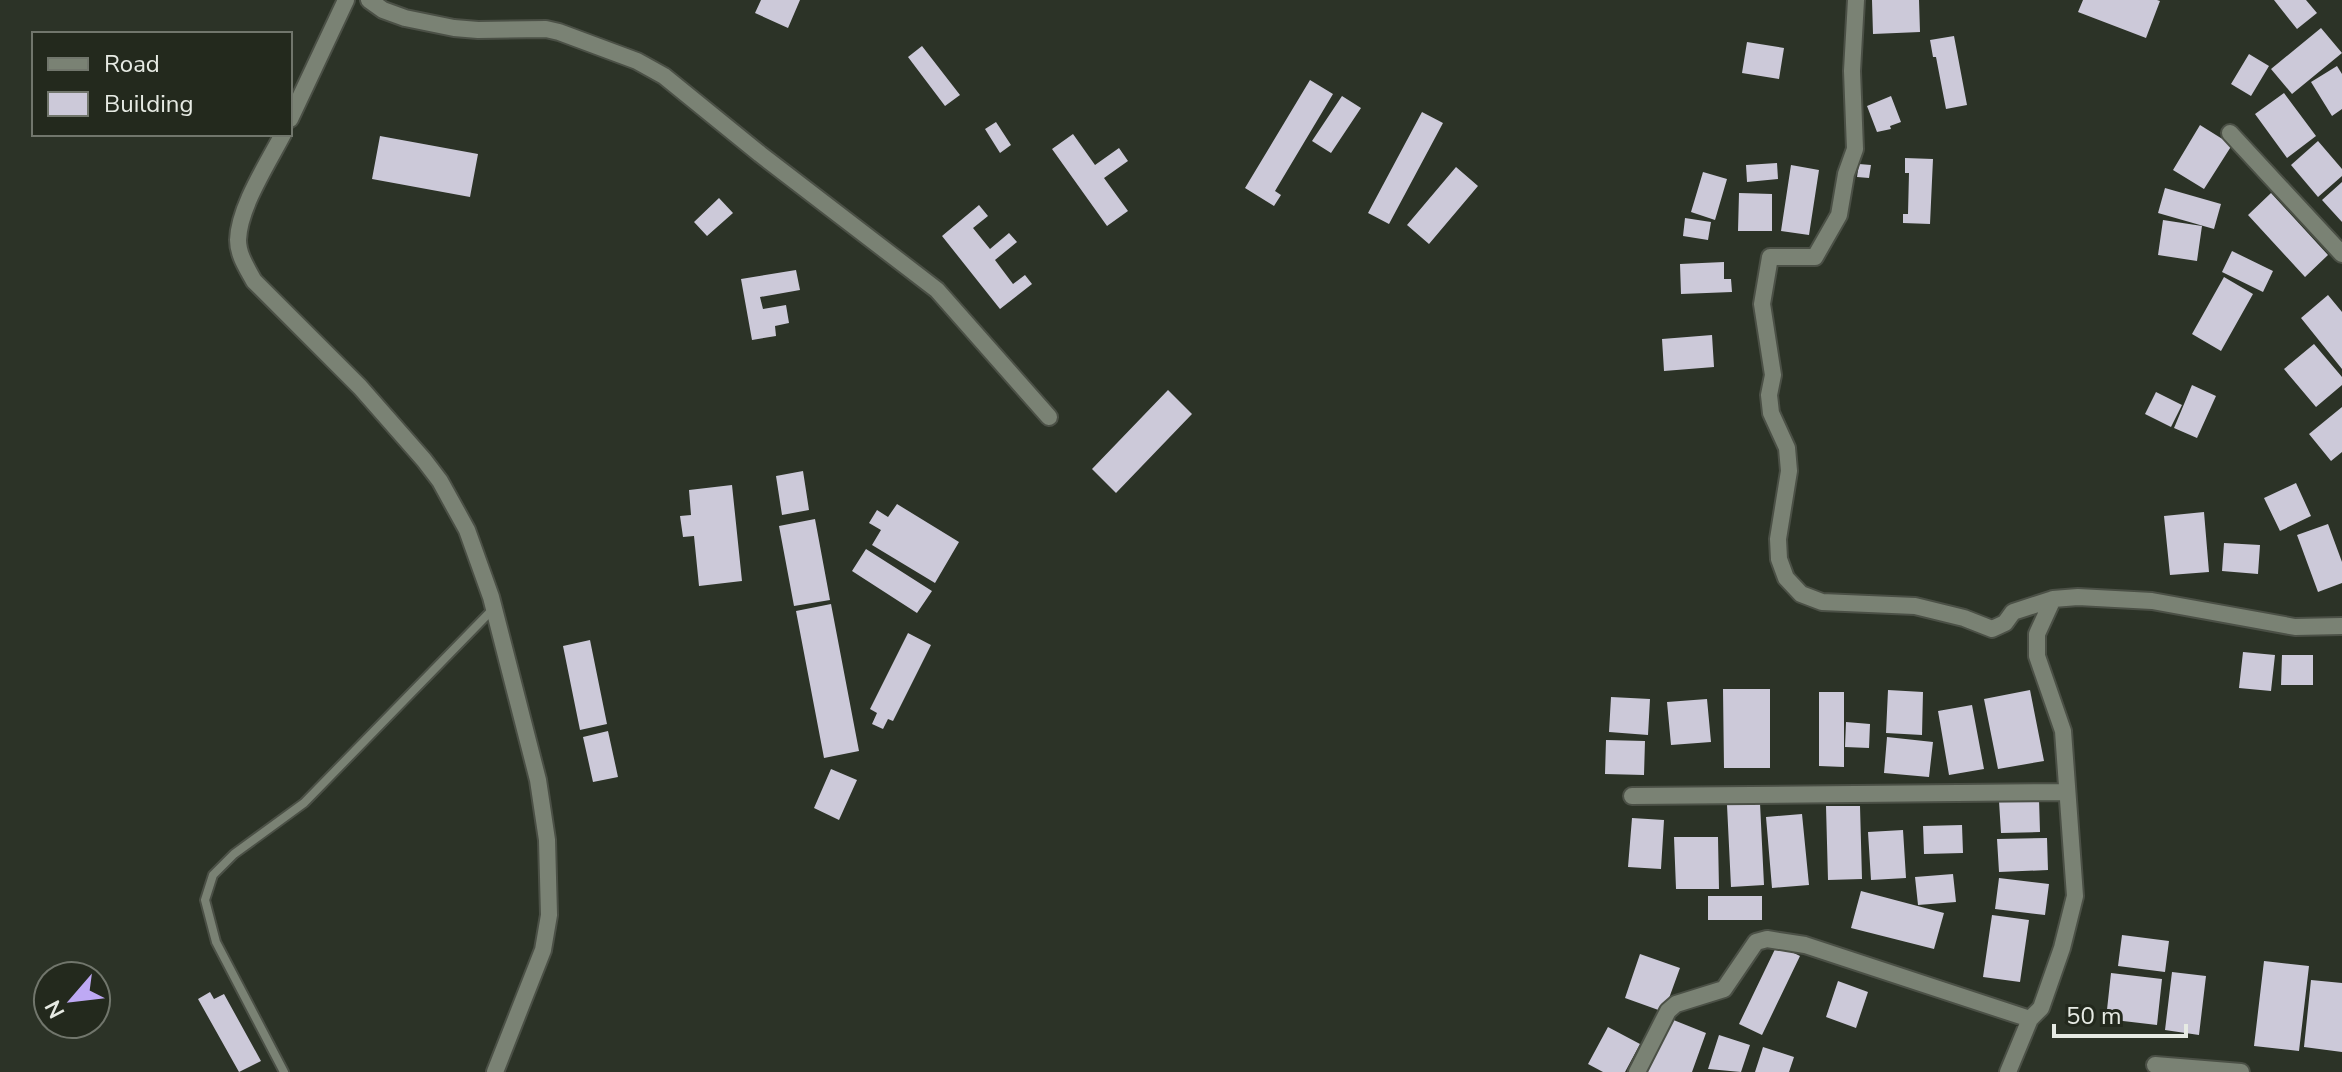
<svg xmlns="http://www.w3.org/2000/svg" width="2342" height="1072" font-family="'Nunito Sans',sans-serif">
  <style>
    .building { fill: #ccc9d9 }
    .lines { fill: none; stroke-linecap: round; stroke-linejoin: round }
    .service-casing { stroke: #4b5046; stroke-width: 12 }
    .minor-casing { stroke: #4b5046; stroke-width: 20 }
    .service { stroke: #7a8274; stroke-width: 8 }
    .minor { stroke: #7a8274; stroke-width: 16 }
  </style>
  <rect width="100%" height="100%" fill="#2c3327"/>
  <!-- building -->
  <path class="building" d="M761 0H800L788 28 755 13Z
    M1872 0H1919L1920 32 1873 34Z
    M2083 0H2157L2160 1 2146 38 2078 12Z
    M2274 0H2306L2317 13 2297 29Z
    M2321 28 2342 53 2292 94 2271 69Z
    M1954 36 1967 105 1946 109 1936 57H1933L1930 40Z
    M1747 42 1784 48 1779 79 1742 73Z
    M922 46 960 95 945 106 908 57Z
    M2249 54 2269 66 2251 96 2231 84Z
    M2337 66 2342 74V109L2332 116 2311 82Z
    M1310 80 1333 94 1275 191 1281 195 1274 206 1245 188Z
    M2284 93 2316 136 2287 158 2255 114Z
    M1342 96 1361 108 1331 153 1312 141Z
    M1891 96 1901 122 1890 126 1891 129 1877 132 1867 106Z
    M1422 112 1443 123 1389 224 1368 213Z
    M996 122 1011 145 1000 153 985 129Z
    M2200 125 2232 145 2204 189 2173 170Z
    M1073 134 1095 165 1119 148 1128 161 1104 178 1128 211 1107 226 1052 149Z
    M380 136 478 154 470 197 372 179Z
    M2318 141 2342 169V176L2318 197 2291 165Z
    M1905 158 1933 159 1930 224 1903 223V214H1908L1909 173H1905Z
    M1777 163 1778 179 1747 182 1746 165Z
    M1859 164 1871 165 1869 178 1857 177Z
    M1791 165 1819 170 1809 235 1781 231Z
    M1456 167 1478 186 1429 244 1407 225Z
    M1703 172 1727 179 1715 220 1691 212Z
    M2342 182V222L2322 200Z
    M2165 188 2221 204 2214 229 2158 213Z
    M1739 193 1772 194V231H1738Z
    M2271 193 2328 255 2305 277 2248 215Z
    M719 198 733 213 707 236 694 222Z
    M979 205 988 216 973 228 990 249 1009 233 1017 242 995 260 1013 284 1025 275 1032 284 1000 309 942 236Z
    M1685 218 1711 222 1708 240 1683 236Z
    M2163 220 2202 226 2197 261 2158 255Z
    M2232 251 2273 271 2263 292 2222 272Z
    M1724 262V279H1731L1732 292 1681 294 1680 264Z
    M796 270 800 290 760 297 763 309 786 305 789 323 775 326 776 336 752 340 741 279Z
    M2224 277 2253 294 2221 351 2192 334Z
    M2328 295 2342 312V369L2301 318Z
    M1712 335 1714 367 1664 371 1662 339Z
    M2314 344 2342 377V385L2316 407 2284 369Z
    M2192 385 2216 396 2197 438 2174 428Z
    M1168 390 1192 414 1116 493 1092 469Z
    M2156 392 2182 405 2171 427 2145 414Z
    M2342 407V452L2331 461 2309 434Z
    M803 471 809 510 782 515 776 476Z
    M2296 483 2311 516 2280 531 2264 498Z
    M732 485 742 581 699 586 694 536 683 537 680 516 691 515 689 490Z
    M897 504 959 542 935 583 872 545 881 530 869 523 877 510 888 517Z
    M2204 512 2209 572 2170 575 2164 516Z
    M815 519 830 600 794 606 779 526Z
    M2328 524 2342 562V583L2318 592 2297 535Z
    M2224 543 2260 545 2258 574 2222 571Z
    M866 549 932 591 917 613 852 571Z
    M831 604 859 751 824 758 796 611Z
    M908 633 931 645 893 721 888 719 883 729 872 724 877 713 870 709Z
    M590 640 607 724 580 730 563 646Z
    M2243 652 2275 655 2271 691 2239 688Z
    M2282 655H2313V685H2281Z
    M1723 689H1770V768H1724Z
    M1888 690 1923 692 1922 735 1886 733Z
    M2030 690 2044 761 1998 769 1984 699Z
    M1819 692H1844V767L1819 766Z
    M1611 697 1650 699 1648 735 1609 732Z
    M1707 699 1711 742 1671 745 1667 702Z
    M1972 705 1984 769 1949 775 1938 711Z
    M1846 722 1870 724 1869 748 1845 747Z
    M608 731 618 777 593 782 583 737Z
    M1887 737 1933 742 1929 777 1884 773Z
    M1606 740 1645 741 1644 775 1605 774Z
    M831 769 857 780 839 820 814 808Z
    M2039 799 2040 832 2001 833 1999 801Z
    M1760 803 1764 885 1731 887 1727 805Z
    M1826 806H1860L1862 879 1828 880Z
    M1802 814 1809 885 1772 888 1766 817Z
    M1632 818 1664 820 1661 869 1628 867Z
    M1962 825 1963 853 1924 854 1923 826Z
    M1903 830 1906 878 1871 880 1868 832Z
    M1674 837H1718L1719 889H1676Z
    M2047 838 2048 870 1999 872 1997 839Z
    M1953 874 1956 902 1918 905 1915 877Z
    M1999 878 2049 884 2045 915 1995 909Z
    M1861 891 1944 913 1934 949 1851 928Z
    M1708 896H1762V920H1708Z
    M1992 915 2029 920 2020 982 1983 977Z
    M2122 935 2169 941 2165 972 2118 966Z
    M1777 945 1800 956 1762 1035 1739 1024Z
    M1640 954 1680 968 1664 1012 1625 998Z
    M2264 961 2309 966 2299 1051 2254 1046Z
    M2172 972 2206 976 2199 1035 2165 1030Z
    M2111 973 2162 979 2157 1025 2106 1019Z
    M2311 980 2342 983V1052L2304 1047Z
    M1838 981 1868 992 1856 1028 1826 1017Z
    M210 992 214 999 224 994 261 1061 239 1072 198 999Z
    M1666 1017 1706 1033 1692 1072H1646Z
    M1608 1027 1640 1044 1625 1072H1603L1588 1064Z
    M1719 1035 1750 1045 1741 1072 1708 1069Z
    M1763 1047 1794 1057 1789 1072H1755Z"/>
  <g class="lines">
    <!-- service casing -->
    <g class="service-casing">
      <path id="service" d="M284 1072 216 942 205 900 213 875 234 854 304 803 493 609"/>
    </g>
    <!-- minor casing -->
    <g class="minor-casing">
      <path id="minor" d="M369 0 383 10 405 18 454 28 478 30 546 29 559 32 637 61 664 76 760 154 937 290 1049 417
        M1856 0 1852 71 1855 149 1846 174 1839 215 1815 257H1770L1762 304 1773 375 1769 395 1771 413 1787 448 1789 471 1778 539 1779 559 1786 578 1801 594 1822 602 1915 606 1964 618 1992 629 2005 623 2013 612 2053 599
        M290 119 346 0
        M2230 133 2342 254
        M283 134C268 163 239 207 238 240 238 255 247 268 254 281L360 387 424 460 440 481 467 530 491 597 538 780 547 840 549 915 543 950 495 1072
        M1632 796 2067 792
        M2155 1065 2241 1072
        M1637 1072 1668 1011 1676 1004 1724 989 1756 942 1767 939 1805 945 2030 1019
        M2008 1072 2030 1019 2041 1008 2062 948 2075 896 2063 731 2037 656V634L2053 599 2078 597 2152 601 2295 627 2342 626"/>
    </g>
    <!-- service -->
    <use href="#service" class="service"/>
    <!-- minor -->
    <use href="#minor" class="minor"/>
  </g>
  <!-- legend -->
  <rect x="32" y="32" width="260" height="104" fill="#23291d" stroke="#71766c" stroke-width="2"/>
  <rect x="48" y="58" width="40" height="12" fill="#7a8274" stroke="#71766c" stroke-width="2"/>
  <text x="104" y="72" font-size="24" fill="#e6eae3">Road</text>
  <rect x="48" y="92" width="40" height="24" fill="#ccc9d9" stroke="#71766c" stroke-width="2"/>
  <text x="104" y="112" font-size="24" fill="#e6eae3">Building</text>
  <!-- north arrow -->
  <g transform="translate(72 1000) rotate(242)"><circle r="38" fill="#23291d" stroke="#71766c" stroke-width="2"/>
  <path d="M0-6L14 30L0 20L-14 30Z" fill="#bea9f4"/>
  <text y="-12" font-size="22" font-weight="bold" text-anchor="middle" fill="#e6eae3">N</text>
  </g>
  <!-- scale -->
  <path d="M2054 1024v12h132v-12" fill="none" stroke="#e6eae3" stroke-width="4"/>
  <text x="2066" y="1024" font-size="24" fill="#e6eae3" stroke="#23291d" stroke-width="6" paint-order="stroke">50 m</text>
</svg>
